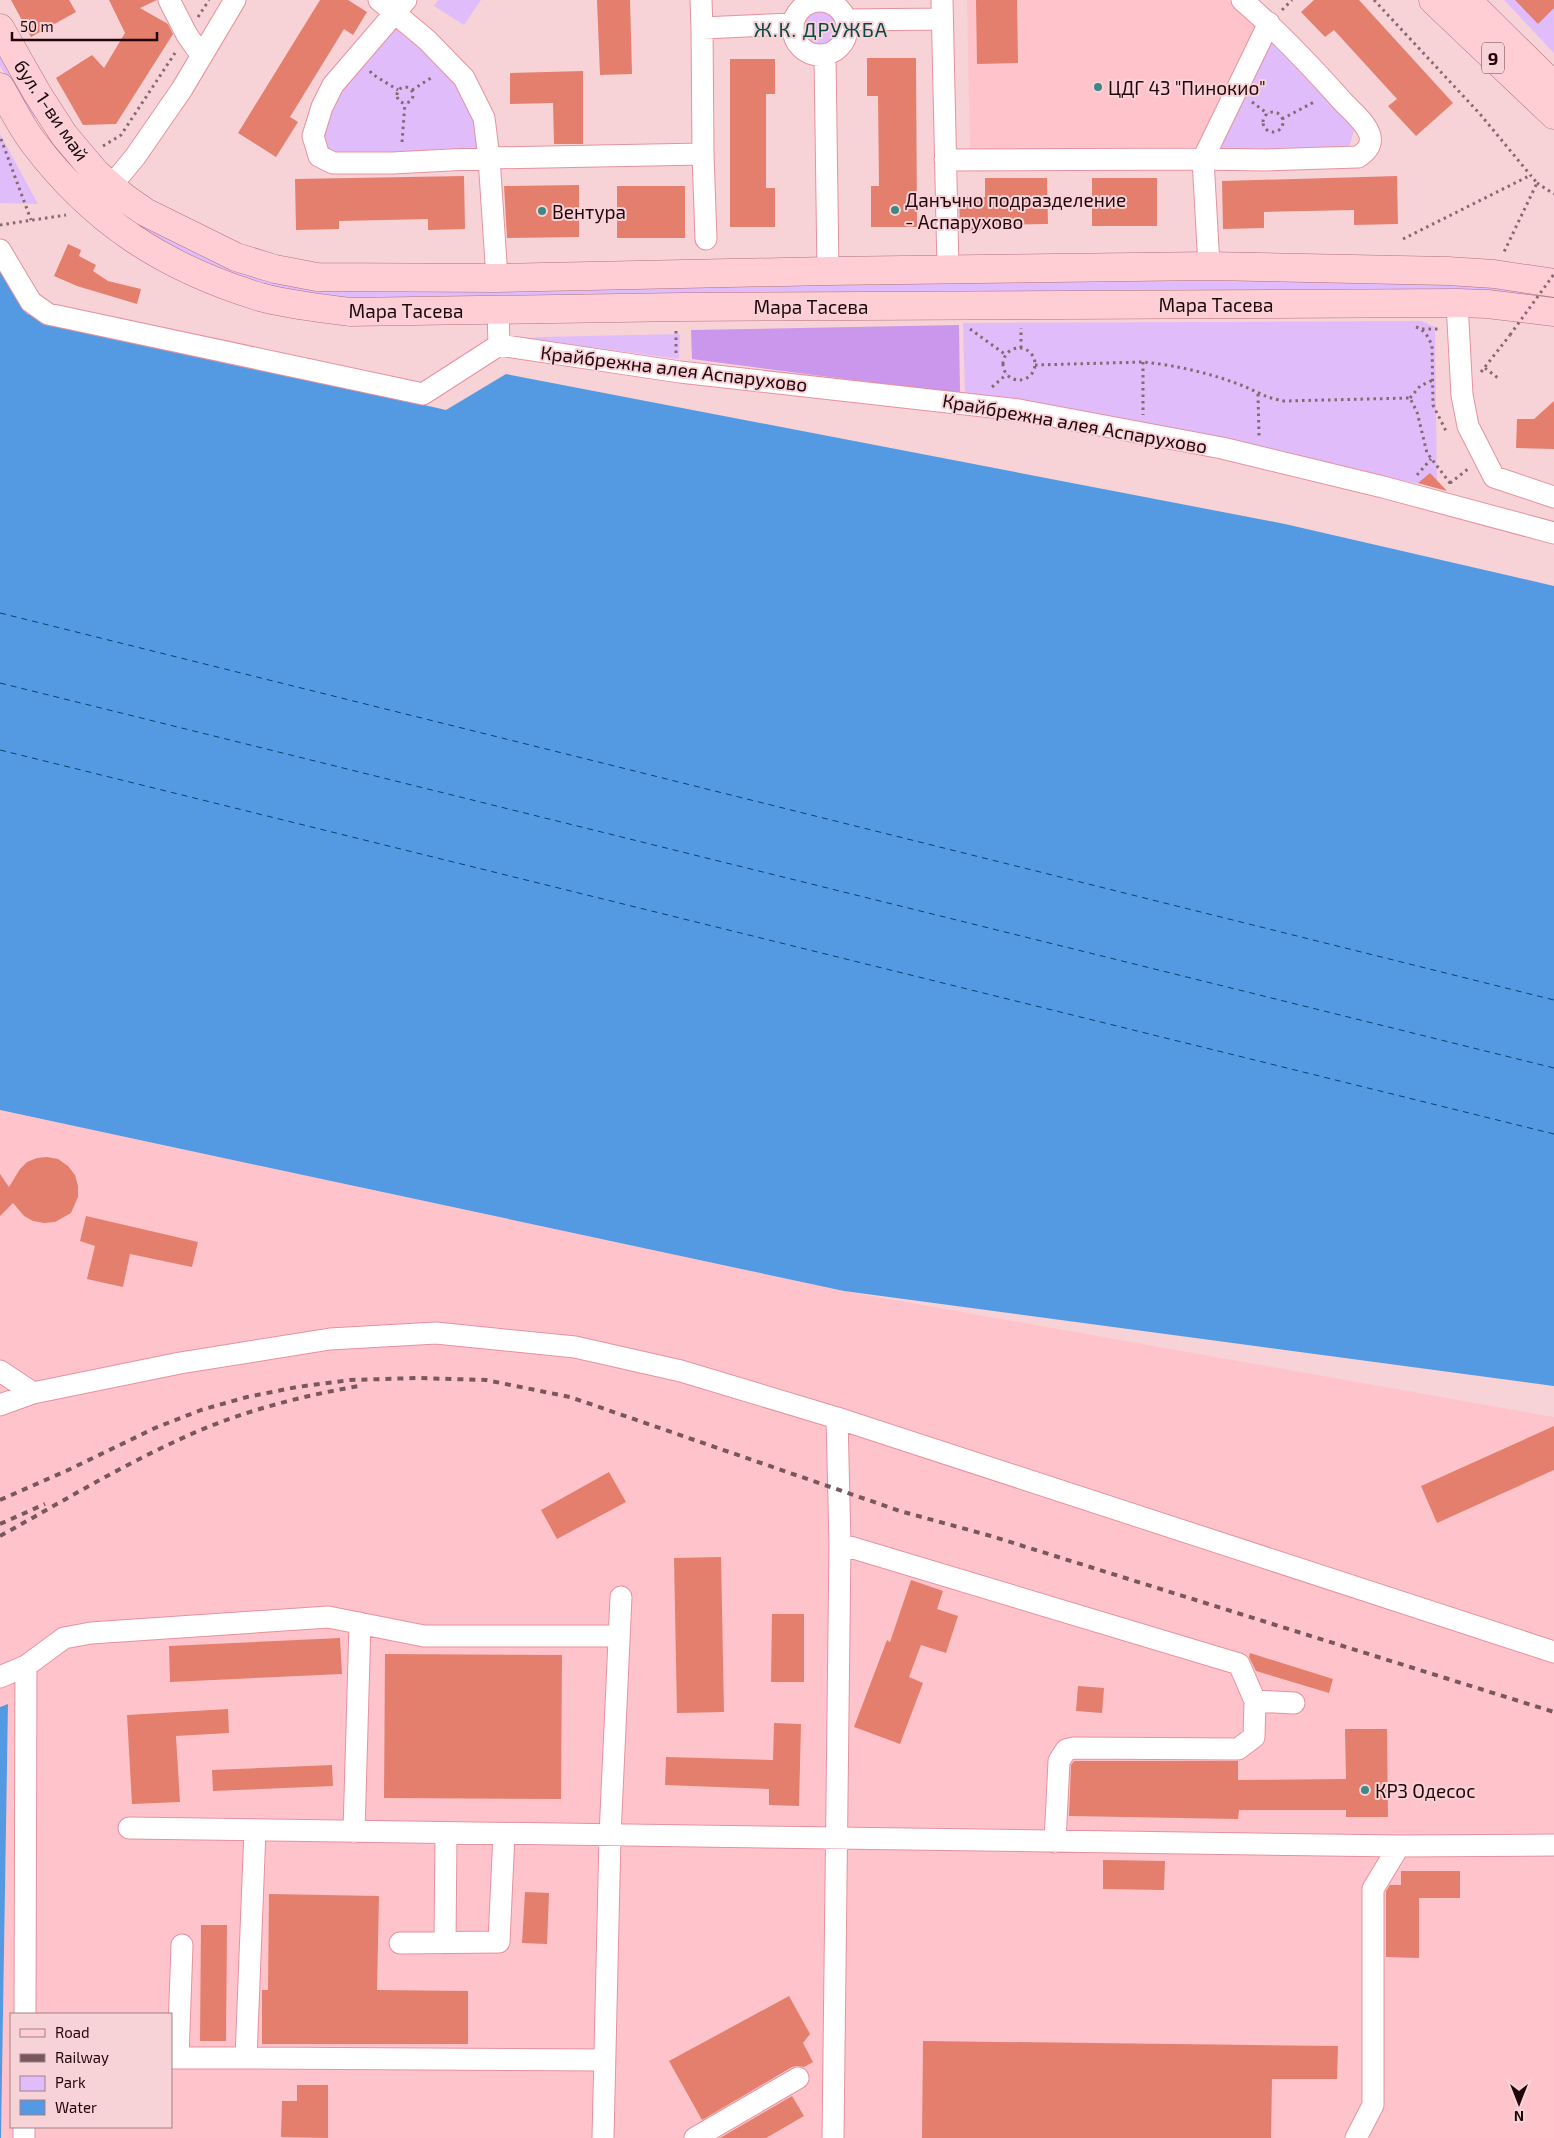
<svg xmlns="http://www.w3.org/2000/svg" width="1554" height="2138" font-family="'Exo 2',sans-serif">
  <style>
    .built { fill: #ffc4cb; fill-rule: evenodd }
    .green { fill: #e0bcfa }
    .forest { fill: #ca97ec }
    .water { fill: #549ae2 }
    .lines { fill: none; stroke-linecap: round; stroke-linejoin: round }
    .ferry { stroke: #0d406f; stroke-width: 1; stroke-dasharray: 6 5; stroke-linecap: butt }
    .building { fill: #e47f6d }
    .minor-casing { stroke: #e6929d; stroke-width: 23 }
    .major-casing { stroke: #b0737b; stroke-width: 29 }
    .path { stroke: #88686d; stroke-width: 3; stroke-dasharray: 2.5 4; stroke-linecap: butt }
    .minor { stroke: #fff; stroke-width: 21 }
    .major { stroke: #feced4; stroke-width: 28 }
    .rail { stroke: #78585d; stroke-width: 4; stroke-dasharray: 6 6; stroke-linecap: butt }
    .path-bridge { stroke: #88686d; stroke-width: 3; stroke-dasharray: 2.5 4; stroke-linecap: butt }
    .poi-dot { fill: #3f8783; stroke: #f7d3d7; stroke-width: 2 }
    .labels { text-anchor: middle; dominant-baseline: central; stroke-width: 4; stroke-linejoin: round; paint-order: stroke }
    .shield { fill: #f7d3d7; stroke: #624348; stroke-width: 1 }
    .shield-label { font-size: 18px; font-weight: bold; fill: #22050b }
    .poi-label { font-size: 19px; fill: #22050b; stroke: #f7d3d7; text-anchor: start }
    .street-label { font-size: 19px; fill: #22050b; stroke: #f7d3d7 }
    .neighbourhood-label { font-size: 20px; letter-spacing: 1px; fill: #074946; stroke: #f7d3d7 }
  </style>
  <rect width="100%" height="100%" fill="#f7d3d7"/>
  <!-- built -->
  <path class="built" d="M967 0H1227L1256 27 1198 147 970 149Z
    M0 1110 844 1291 1554 1417V2138H1L8 1704 0 1707ZM11 2014H171V2127H11Z"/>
  <!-- green -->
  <path class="green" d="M438 0H481L464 25 434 6Z
    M1504 0H1554V53Z
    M793 28a27 27 0 1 1 54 0a27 27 0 1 1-54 0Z
    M396 13 464 78 489 158 319 156 322 107Z
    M1271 38 1354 130 1349 148 1217 149Z
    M0 51 33 112 35 118 34 119 0 66Z
    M0 134 38 204 0 203Z
    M136 217 275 269 828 271 1554 283V312L311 300 220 274 132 224Z
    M1421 321 1435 327 1437 487 965 397 963 323Z
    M680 334 679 359 522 338 542 337Z"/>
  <!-- forest -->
  <path class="forest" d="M959 325 960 394 692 359 691 330Z"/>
  <!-- water -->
  <path class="water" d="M0 268 27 314 446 410 506 374 1285 524 1554 586V1386L844 1291 0 1110Z
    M8 1704 1 2138H0V1707Z"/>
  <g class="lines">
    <!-- ferry -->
    <path class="ferry" d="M0 613 1554 1000
      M0 683 1554 1068
      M0 750 1554 1134"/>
  </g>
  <!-- building -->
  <path class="building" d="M11 0H69L76 12 31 37Z
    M109 0H157L140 8 168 24 173 34 116 124 83 125 56 78 92 55 104 68 125 33Z
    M320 0H348L367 12 353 35 344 29 290 117 298 122 276 157 238 133Z
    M597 0H630L632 74 600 75Z
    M976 0H1017L1018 63 977 64Z
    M1314 0H1359L1453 103 1416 136 1388 106 1397 99 1334 30 1325 37 1301 12Z
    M1515 0H1554V8L1538 24Z
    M867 58H916L917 227H871V186H879L878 96H867Z
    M730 59H775V94H766V188H775V227H730Z
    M583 71V144H554L553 103 510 104V73Z
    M464 176 465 229 428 230V219L339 221V229L296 230 295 179Z
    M1397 176 1398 224 1354 225V210L1264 212V228L1223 229 1222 181Z
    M985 178H1047L1048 224 985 225V230L960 231 959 197H985Z
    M1092 178H1157V226H1092Z
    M579 185V237L507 238 504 186Z
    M617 186H685V238H617Z
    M68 244 81 250 79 256 96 265 93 271 108 281 141 289 137 304 77 286 54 276Z
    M1554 401V449L1516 448 1517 419H1534Z
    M1430 473 1447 491 1418 483Z
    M47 1157 58 1159 68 1166 75 1175 78 1186V1197L71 1213 55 1222 44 1223 33 1221 24 1216 13 1203 0 1216V1174L9 1187 20 1169 27 1162 37 1158Z
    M86 1216 198 1242 192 1267 130 1254 123 1287 87 1279 95 1246 80 1241Z
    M1554 1426V1470L1437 1523 1421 1486Z
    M609 1472 626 1502 557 1539 541 1510Z
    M721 1557 724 1712 677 1713 674 1558Z
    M911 1580 943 1591 937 1609 958 1616 946 1653 921 1645 909 1677 923 1683 900 1744 854 1727 887 1640 890 1642Z
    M772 1614H804V1682H771Z
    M340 1638 342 1674 170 1682 169 1646Z
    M1250 1653 1333 1679 1329 1693 1256 1671 1249 1657Z
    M385 1654 562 1655 561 1799 384 1798Z
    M1078 1686 1104 1688 1102 1713 1076 1711Z
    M228 1709 229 1733 176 1736 180 1802 132 1804 127 1715Z
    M774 1723 801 1724 799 1806 769 1805V1789L665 1785 666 1757 773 1760Z
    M1345 1729H1387L1388 1817H1346V1810H1239L1238 1819 1069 1816 1071 1765 1074 1761H1238V1780L1346 1779Z
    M332 1765 333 1786 213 1791 212 1770Z
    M1103 1860 1165 1861 1164 1890 1103 1889Z
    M1401 1871H1460V1898H1419V1958L1386 1957V1891L1390 1885H1401Z
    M525 1892 549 1893 547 1944 522 1943Z
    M269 1894 379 1896 377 1990 468 1991V2044H262V1990H268Z
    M201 1925H227L226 2041H200Z
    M789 1996 810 2034 803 2043 813 2062 804 2067 797 2066 792 2067 702 2120 669 2061Z
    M923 2041 1338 2046 1337 2079H1272L1271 2138H922Z
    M297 2085H328V2138L281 2137 282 2101H297Z
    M792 2096 804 2116 766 2138H720Z"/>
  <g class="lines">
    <!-- minor casing -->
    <g class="minor-casing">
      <path id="minor" d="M169 0 187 35 201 55
        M379 0 427 40 464 78 484 118 489 158 497 278
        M406 0 333 85 322 107 313 136 319 156 333 163H392L489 158 703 154
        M701 0 702 28
        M942 0 948 269
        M793 28a27 27 0 1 1 54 0a27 27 0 1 1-54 0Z
        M846 20 942 19
        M825 55 828 271
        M945 160 1203 159 1269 23
        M101 198 135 157 182 89 235 0
        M706 239 703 154 702 28 793 24
        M0 250 31 302 48 314 423 394 499 345
        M1209 266 1203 159 1265 160 1358 157C1366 152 1372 146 1370 136 1367 124 1353 112 1344 103 1312 67 1279 32 1242 0
        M1457 303 1462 395 1468 426 1494 477 1554 497
        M498 310 499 345
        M499 345 680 372 1019 410 1222 448 1383 487 1554 533
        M0 1371 33 1393
        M0 1405 33 1393 180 1363 330 1339 436 1333 575 1347 681 1371 837 1418 1554 1652
        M840 1544 1239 1664 1255 1701 1294 1703
        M0 1677 26 1666 64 1638 91 1633 328 1617 424 1636H619
        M129 1828 1399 1846 1554 1845
        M255 1830 246 2058 604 2060
        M354 1832 360 1623
        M1055 1842 1059 1761 1066 1750 1074 1748 1238 1749 1254 1737 1255 1701
        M400 1943 499 1942 504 1834
        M445 1943 446 1833
        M25 2014 26 1666
        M171 2058H246
        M178 2058 182 1945
        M24 2138V2127
        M603 2138 610 1836 621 1597
        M695 2138 798 2078
        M833 2138 840 1544 837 1418
        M1356 2138 1373 2105V1889L1399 1846"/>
    </g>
    <!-- major casing -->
    <g class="major-casing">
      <path id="major" d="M1433 0 1554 115
        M1467 0 1554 86
        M0 28 37 93 64 135 96 173 125 198 145 212 236 257 275 269 317 277 497 278 828 271 1209 266 1448 271 1494 274 1554 283
        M0 87C11 105 20 125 33 142 93 222 165 268 260 297 289 305 320 308 350 312L683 307 1457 303 1487 304 1554 312"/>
    </g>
    <!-- path -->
    <path class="path" d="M1374 0 1480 114 1537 183 1504 252
      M1282 10 1292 0
      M198 17 209 0
      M370 71 372 74 398 90
      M397 95a8 8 0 1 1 16 0a8 8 0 1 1-16 0Z
      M412 90 434 76
      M1252 102 1268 114
      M1263 122a10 10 0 1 1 20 0a10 10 0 1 1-20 0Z
      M1282 119 1316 101
      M1 139 31 220
      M402 142 405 103
      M103 146 121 135 175 53
      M1537 183 1554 194
      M0 225 66 215
      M1403 239 1531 175
      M1416 327C1425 330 1429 338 1432 346L1433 405 1447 433
      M970 329 1006 355
      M1422 329H1438
      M1021 348V328
      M1003 364a16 16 0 1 1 32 0a16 16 0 1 1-32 0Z
      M676 353V331H678
      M1143 362V415
      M1035 365 1143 362C1176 365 1218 375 1248 388 1263 395 1268 398 1284 401L1410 398 1417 412 1427 453 1450 483
      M1485 368 1498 378
      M1481 372 1510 335
      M992 387 1007 374
      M1258 394 1259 436
      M1410 398 1420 386 1433 380
      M1417 475 1431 459
      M1450 483 1468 469"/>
    <!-- minor -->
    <use href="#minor" class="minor"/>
    <!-- major -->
    <use href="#major" class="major"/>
    <!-- rail -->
    <path class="rail" d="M0 1500 66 1471 155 1428 201 1410 247 1397 297 1387 350 1380 418 1378 486 1380 570 1397 900 1511 991 1536 1554 1712
      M0 1524 45 1504
      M0 1536C58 1504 114 1470 174 1442 232 1414 295 1397 359 1386"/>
    <!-- path-bridge -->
    <path class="path-bridge" d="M1510 335 1554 274"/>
  </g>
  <!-- markers -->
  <g class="poi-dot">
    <circle cx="1098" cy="87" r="5"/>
    <circle cx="895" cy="210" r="5"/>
    <circle cx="542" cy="211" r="5"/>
    <circle cx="1365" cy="1790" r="5"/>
  </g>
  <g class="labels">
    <!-- shield labels -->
    <rect class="shield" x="1482" y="42.5" width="22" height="31" rx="4"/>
    <g class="shield-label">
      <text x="1493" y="58">9</text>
    </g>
    <!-- poi labels -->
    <g class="poi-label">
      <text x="1108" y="87">ЦДГ 43 "Пинокио"</text>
      <text x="905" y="199">Данъчно подразделение<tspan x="905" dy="22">- Аспарухово</tspan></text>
      <text x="552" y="211">Вентура</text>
      <text x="1375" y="1790">КРЗ Одесос</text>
    </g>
    <!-- street labels -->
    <g class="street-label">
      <text transform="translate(52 110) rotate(56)">бул. 1-ви май</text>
      <text x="1216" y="304">Мара Тасева</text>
      <text x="811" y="306">Мара Тасева</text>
      <text x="406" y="310">Мара Тасева</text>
      <text transform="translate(674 368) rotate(7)">Крайбрежна алея Аспарухово</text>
      <text transform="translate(1075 423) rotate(10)">Крайбрежна алея Аспарухово</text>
    </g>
    <!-- neighbourhood labels -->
    <g class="neighbourhood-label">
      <text x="821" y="29">Ж.К. ДРУЖБА</text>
    </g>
  </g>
  <!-- legend -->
  <rect x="10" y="2013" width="162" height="115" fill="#f7d3d7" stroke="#a28185"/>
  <rect x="20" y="2029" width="25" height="8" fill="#feced4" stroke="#a28185"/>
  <text x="55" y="2038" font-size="15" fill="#22050b">Road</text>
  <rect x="20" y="2054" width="25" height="8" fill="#78585d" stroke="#a28185"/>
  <text x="55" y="2063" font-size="15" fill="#22050b">Railway</text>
  <rect x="20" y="2076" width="25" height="15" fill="#e0bcfa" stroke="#a28185"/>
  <text x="55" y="2088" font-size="15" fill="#22050b">Park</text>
  <rect x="20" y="2100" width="25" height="15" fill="#549ae2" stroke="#a28185"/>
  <text x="55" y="2113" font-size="15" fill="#22050b">Water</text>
  <!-- north arrow -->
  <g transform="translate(1519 2103) rotate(180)" stroke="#f7d3d7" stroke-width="4" paint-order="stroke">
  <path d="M0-4L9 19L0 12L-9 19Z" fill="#22050b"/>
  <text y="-8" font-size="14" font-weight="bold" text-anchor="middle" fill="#22050b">N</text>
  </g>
  <!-- scale -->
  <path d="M12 32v8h145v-8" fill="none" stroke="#22050b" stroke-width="2.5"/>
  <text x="20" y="32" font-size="15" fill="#22050b" stroke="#f7d3d7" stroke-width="4" paint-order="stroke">50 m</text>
</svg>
